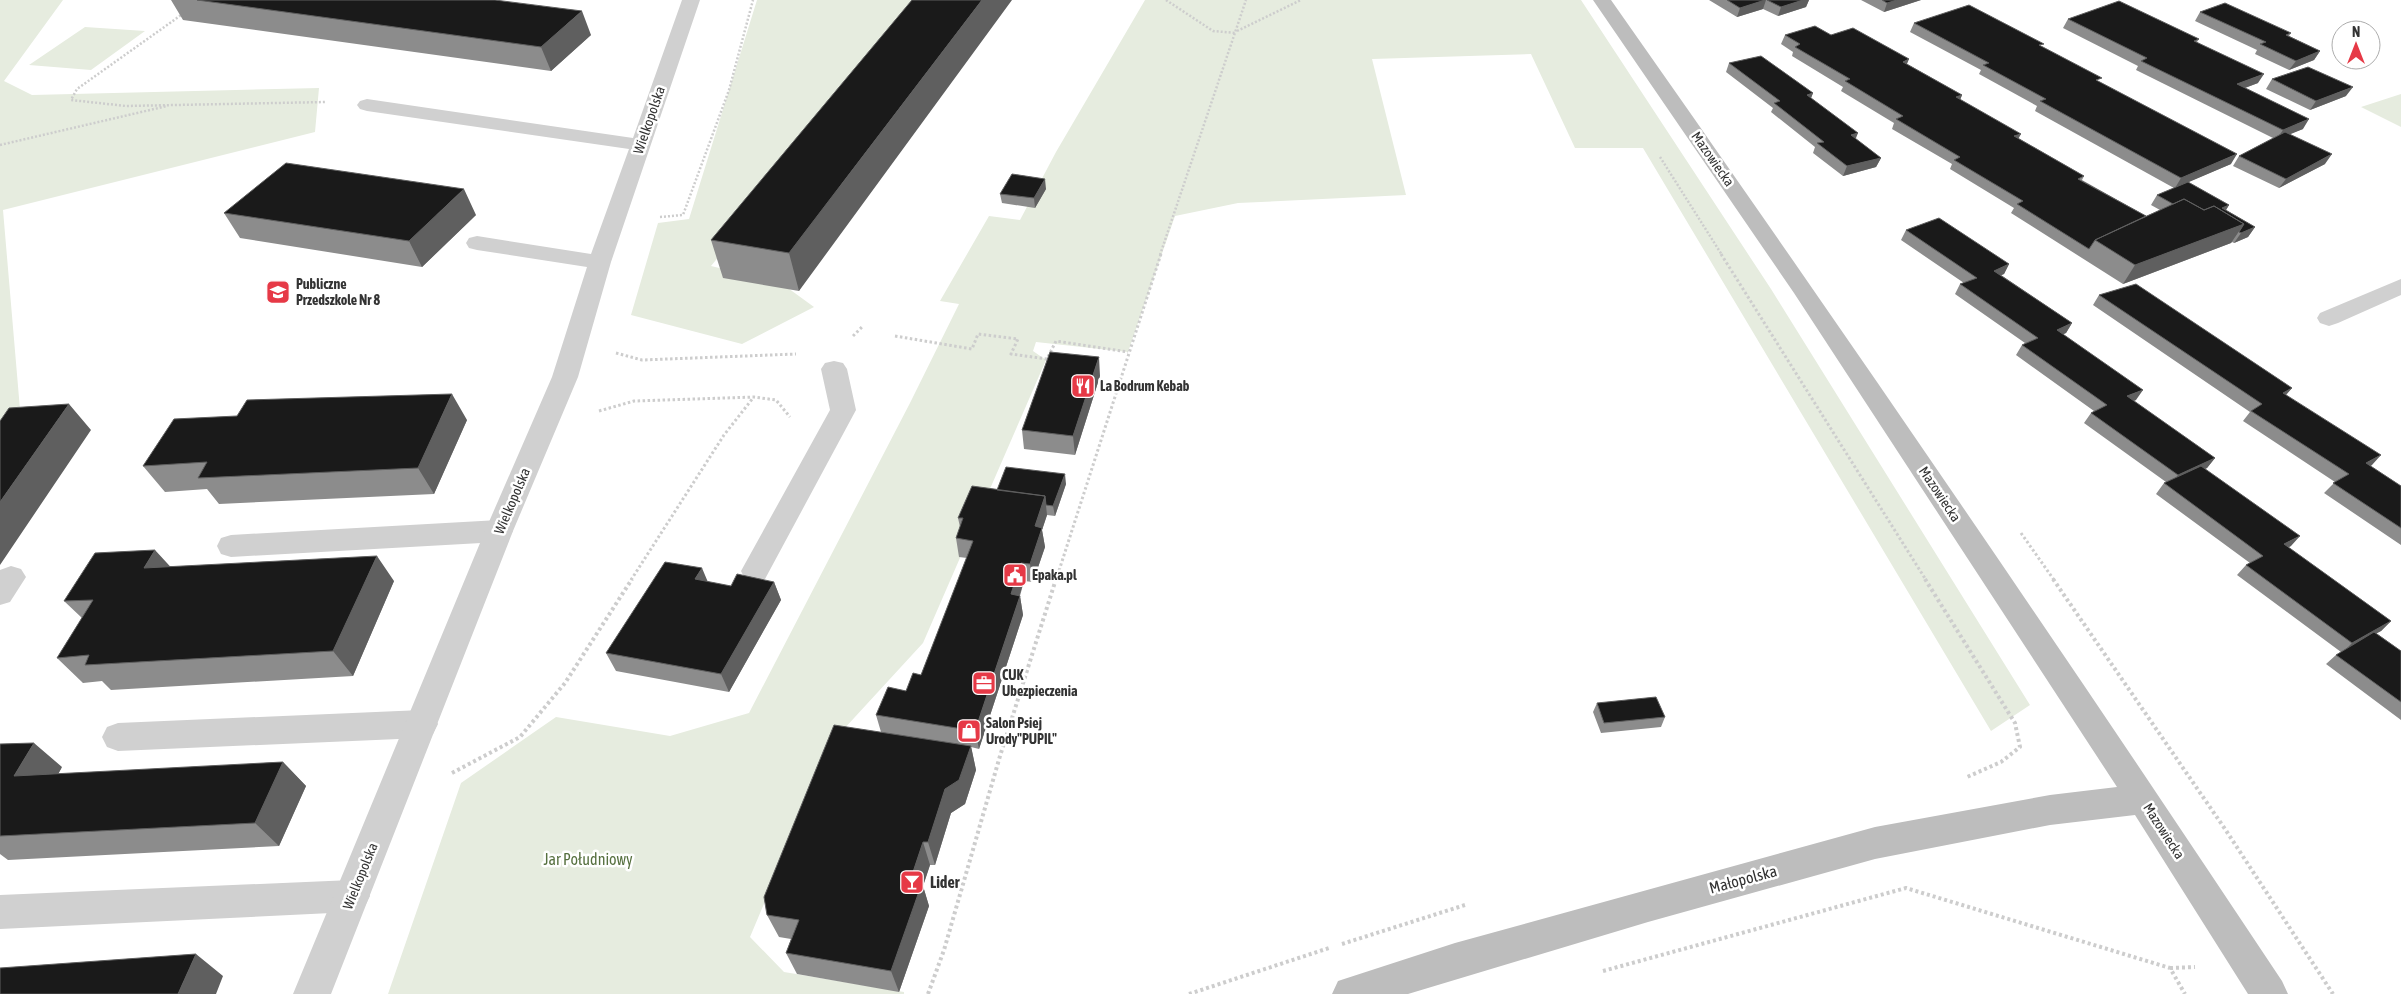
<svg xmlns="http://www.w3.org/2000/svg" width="2401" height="994" font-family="'Asap Condensed',sans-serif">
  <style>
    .green { fill: #e6ecdf }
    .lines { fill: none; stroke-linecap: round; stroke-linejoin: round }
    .path-far2 { stroke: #cdcdcd; stroke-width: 2.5; stroke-dasharray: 2 2; stroke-linecap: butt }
    .path-far1 { stroke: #cdcdcd; stroke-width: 3; stroke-dasharray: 2.5 2.5; stroke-linecap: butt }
    .path { stroke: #cdcdcd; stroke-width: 4; stroke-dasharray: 3 3; stroke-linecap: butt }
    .lane { fill: #d0d0d0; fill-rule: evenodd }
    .street { fill: #d0d0d0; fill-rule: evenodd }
    .secondary { fill: #bdbdbd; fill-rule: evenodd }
    .wall { fill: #8c8c8c }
    .shaded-wall { fill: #5f5f5f }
    .building { fill: #1a1a1a; stroke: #5f5f5f }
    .labels { text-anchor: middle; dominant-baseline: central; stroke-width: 5; stroke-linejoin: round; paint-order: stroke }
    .street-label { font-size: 14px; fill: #333; stroke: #fff }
    .poi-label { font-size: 14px; font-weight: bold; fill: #333; stroke: #fff; text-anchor: start }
    .near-park-label { font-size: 16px; fill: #56703f; stroke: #fff }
    .near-street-label { font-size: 16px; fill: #333; stroke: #fff }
    .near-poi-label { font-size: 16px; font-weight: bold; fill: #333; stroke: #fff; text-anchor: start }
  </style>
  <rect width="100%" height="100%" fill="#fff"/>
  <!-- green -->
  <path class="green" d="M0 0H63L4 81 32 95 319 88 315 132 3 210 22 433H0Z
    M757 0H930L711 266 781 283 814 307 742 344 631 315 658 223 689 219Z
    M1145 0H1581L1771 289 2030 705 1991 731 1643 148H1575L1531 54 1372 59 1406 195 1238 203 1175 216 1128 352 1036 342 1033 351 1046 360 923 643 832 742 750 937 784 972 904 992V994H388L461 783 556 717 670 736 749 713 910 403 959 304 940 301 989 216 1020 220 1056 152Z
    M85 27 145 31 91 70 29 65Z
    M2401 94V127L2361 107Z"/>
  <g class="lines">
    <!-- path-far2 -->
    <path class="path-far2" d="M1166 0 1213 31 1236 33
      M184 13 77 89 71 100 126 106 326 102
      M1237 31 1301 0
      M0 145 167 106
      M1660 157 1722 255
      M660 217 683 215 729 90 753 0
      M1160 255 1246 0"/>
    <!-- path-far1 -->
    <path class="path-far1" d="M1721 254 1926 580
      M853 336 862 327
      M895 336 972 349 978 334 1018 339 1011 354 1047 359 1056 341 1128 352
      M616 353 642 360 796 354
      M599 411 634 401 754 397 776 400 790 417
      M2021 533 2054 580
      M631 580 724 435 753 398
      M1056 580 1161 254"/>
    <!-- path -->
    <path class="path" d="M1925 579 2015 723 2020 747 2001 762 1967 777
      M2053 579 2225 829 2333 994
      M452 773 520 737 565 683 632 579
      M1342 944 1465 905
      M2170 968 2195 967
      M1603 971 1906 888 2170 968 2185 994
      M928 994 944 950 1000 756 1056 579
      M1189 994 1329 948"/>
    <!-- lane -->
    <path class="lane" d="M2401 279V295L2338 323 2329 326 2320 323 2317 318 2320 313Z
      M834 361 843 363 847 369 856 410 765 579 755 582 745 579 741 571 830 410 821 369 825 363Z
      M499 520 509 524 513 531 509 538 499 542 231 557 221 554 217 546 221 538 231 535Z
      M11 566 21 569 26 577 10 602 0 605V570Z
      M422 710 433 714 438 724 433 734 422 738 118 751 107 747 102 737 107 727 118 723Z
      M352 880 364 884 370 896 364 908 352 912 0 929V895Z"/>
    <!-- street -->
    <path class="street" d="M682 0H700L611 262 578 377 513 531 331 994H293L485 531 552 377 587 267 477 250 469 248 466 243 469 238 477 236 591 254 629 149 367 111 360 109 357 105 360 101 367 99 633 138Z"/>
    <!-- secondary -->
    <path class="secondary" d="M1593 0H1611C1839 324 2063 651 2282 981L2288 994H2248L2135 815 2050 825 1875 859 1648 922 1408 994H1332L1338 981 1455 943 1875 827 2050 795 2117 787 1794 293Z"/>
  </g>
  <!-- wall -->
  <path class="wall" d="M171 0H495L591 35 551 71 183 20Z
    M912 0 799 291 723 278 711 240Z
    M1709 0H1809L1806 7 1778 16 1763 9 1737 17Z
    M1861 0H1921L1884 12Z
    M2200 12 2291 33 2289 36 2320 51 2314 60 2289 70 2255 54 2257 50 2195 21Z
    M2068 19 2199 39 2197 42 2258 83 2245 88 2303 129 2289 134 2325 164 2279 188 2233 166 2239 156 2273 138 2136 70 2138 66 2063 28Z
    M1914 23 2042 47 2231 164 2188 182 2229 205 2226 210 2255 227 2248 237 2234 243 2232 242 2231 243 2123 284 2011 213 2014 208 1950 169 1952 164 1892 129 1894 123 1841 91 1843 87 1792 56 1793 52 1781 44 1785 35H1831L1907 64 1962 95 1960 100 2018 138 2084 176 2082 180 2146 216 2160 210 2151 205 2157 195 2174 188 2035 111 2037 106 1979 74 1981 70 1910 32Z
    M1729 63 1813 93 1811 98 1856 139 1881 158 1876 167 1843 176 1813 153 1815 147 1771 112 1773 108 1726 72Z
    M2272 79 2346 96 2310 110 2266 89Z
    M1046 189 1035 208 1002 203 1000 194Z
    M224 213 476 215 422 267 240 238Z
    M1906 230 2009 264 2004 274 2001 275 2072 323 2066 333 2063 334 2136 400 2133 401 2215 458 2207 468 2205 469 2291 546 2288 547 2391 621 2381 631 2376 633 2401 651V720L2326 664 2336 655 2341 652 2237 575 2246 565 2250 563 2156 494 2164 483 2166 482 2084 423 2091 413 2094 411 2016 355 2022 345 2025 343 1955 294 1960 284 1964 283 1901 240Z
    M2099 295 2292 388 2286 395 2372 465 2370 466 2401 486V545L2324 493 2335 482 2243 421 2250 412 2093 305Z
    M1100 376 1075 455 1024 449 1022 430Z
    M237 416 467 420 434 494 219 504 207 489 165 492 143 466Z
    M1066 484 1055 516 1047 515 1042 530 1045 547 1033 582 1024 581 1020 596 1023 615 979 749 971 747 976 770 965 804 951 813 935 865H930L923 886 929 906 899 992 797 974 786 953 791 939 779 937 767 915 881 732 876 715 906 691 921 675 967 558 959 557 956 538 960 527 958 518 997 490Z
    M170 566 394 581 353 676 111 690 102 681 83 683 57 658 82 618 64 601Z
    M707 582 731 586 774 582 781 600 729 692 616 671 606 653Z
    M1597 703 1665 717 1661 727 1601 733 1593 712Z
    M283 762 306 786 279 846 8 860 0 854V836L62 767 58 774Z"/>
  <!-- shaded-wall -->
  <path class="shaded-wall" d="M982 0H1012L799 291 789 253Z
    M1765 0H1766L1763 9 1737 17 1740 8Z
    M1803 0H1809L1806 7 1778 16 1781 7Z
    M1897 0H1921L1884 12 1887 3Z
    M582 11 591 35 551 71 541 47Z
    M2320 51 2314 60 2289 70 2296 61Z
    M1909 59 1905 69 1903 62Z
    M2264 74 2258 83 2231 93 2237 84Z
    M2353 87 2346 96 2310 110 2316 101Z
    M1813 93 1809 103 1807 95Z
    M1962 95 1958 105 1956 97Z
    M2309 119 2303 129 2276 140 2283 130Z
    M1858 133 1854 143 1851 135Z
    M2021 134 2016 143 2014 136Z
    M2237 154 2231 164 2175 188 2181 178Z
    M2332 154 2325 164 2279 188 2286 179Z
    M1881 158 1876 167 1843 176 1847 166Z
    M1045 179 1046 189 1035 208 1034 198Z
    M464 189 476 215 422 267 409 241Z
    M2229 205 2223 215 2222 208Z
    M2244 224 2231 243 2123 284 2135 265Z
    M2255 227 2248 237 2234 243 2241 233Z
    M2009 264 2004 274 1988 281 1994 271Z
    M2072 323 2066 333 2051 340 2057 330Z
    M1099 357 1100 376 1075 455 1073 436Z
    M2292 388 2283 398V393Z
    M2143 390 2136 400 2120 407 2127 396Z
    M452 394 467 420 434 494 418 468Z
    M69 404 91 430 0 565V502Z
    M2381 455 2372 465 2357 474 2366 463Z
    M2215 458 2207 468 2170 485 2178 475Z
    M1065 474 1066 484 1055 516 1053 506Z
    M1045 496 1047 515 1042 530 1045 547 1033 582 1030 564 1035 526Z
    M2300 536 2291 546 2275 554 2284 544Z
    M155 550 178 575 144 568Z
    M377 556 394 581 353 676 333 651Z
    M1021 563 1024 581 1014 613 1011 594Z
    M702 568 710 587 695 579Z
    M774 582 781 600 729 692 721 674Z
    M1020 596 1023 615 979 749 975 731Z
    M2391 621 2381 631 2342 653 2352 643Z
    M34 743 62 767 44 800 14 776Z
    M971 746 976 770 965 804 951 813 935 865 928 842 945 789Z
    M283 762 306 786 279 846 255 823Z
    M923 842 930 865 923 886 929 906 899 992 891 971 910 881Z
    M196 954 223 976 216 994H178Z"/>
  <!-- building -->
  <path class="building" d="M197 0H495L582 11 541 47Z
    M912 0H982L789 253 711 240Z
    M1727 0H1765L1740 8Z
    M1767 0H1803L1781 7Z
    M1882 0H1897L1887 3Z
    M2119 1 2199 39 2194 41 2264 74 2237 84 2309 119 2283 130 2141 61 2147 58 2068 19Z
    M2225 3 2291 33 2286 35 2320 51 2296 61 2260 44 2266 42 2200 12Z
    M1969 5 2044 44 2039 45 2102 78 2096 80 2237 154 2181 178 2040 101 2046 99 1983 65 1989 63 1914 23Z
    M1815 26 1831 35 1853 28 1909 59 1903 62 1962 95 1956 97 2021 134 2014 136 2084 176 2078 179 2146 216 2095 240 2089 249 2017 204 2023 201 1954 160 1960 157 1896 119 1903 116 1845 81 1850 79 1795 47 1800 44 1785 35Z
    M1761 56 1813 93 1807 95 1858 133 1851 135 1881 158 1847 166 1817 143 1824 142 1774 103 1780 101 1729 63Z
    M2308 67 2353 87 2316 101 2272 79Z
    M2285 132 2332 154 2286 179 2239 156Z
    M286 163 464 189 409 241 224 213Z
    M1012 174 1045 179 1034 198 1000 194Z
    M2188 182 2229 205 2222 208 2255 227 2241 233 2239 232 2244 224 2214 206 2204 210 2184 199 2173 204 2157 195Z
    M2184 199 2204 210 2214 206 2244 224 2135 265 2095 240Z
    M1939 218 2009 264 1994 271 2072 323 2057 330 2143 390 2127 396 2215 458 2178 475 2091 413 2107 405 2022 345 2038 338 1960 284 1977 278 1906 230Z
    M2136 284 2292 388 2283 393 2381 455 2366 463 2401 486V528L2333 483 2349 474 2251 411 2262 404 2099 295Z
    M1050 352 1099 357 1073 436 1022 430Z
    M452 394 418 468 198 478 207 462 143 466 174 419 237 416 247 400Z
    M69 404 0 502V421L9 408Z
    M2201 466 2300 536 2284 544 2391 621 2352 643 2246 565 2263 556 2164 483Z
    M1006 467 1065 474 1053 506 1046 505 1045 496 997 490Z
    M972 486 1045 496 1035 526 1042 528 1030 564 1021 563 1011 594 1020 596 975 731 876 715 888 687 906 691 913 673 921 675 973 541 956 538 963 518H958Z
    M155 550 144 568 377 556 333 651 85 665 89 655 57 658 93 600 64 601 95 553Z
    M665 562 702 568 695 579 731 586 737 574 774 582 721 674 606 653Z
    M2374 632 2401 651V702L2336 655Z
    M1656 697 1665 717 1604 723 1597 703Z
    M834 725 971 746 959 780 945 789 928 842H923L910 881 922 883 891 971 786 953 799 920 767 915 764 897Z
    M34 743 14 776 283 762 255 823 0 836V744Z
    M196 954 178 994H0V968Z"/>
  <!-- icons -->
  <defs>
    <g id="school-square" transform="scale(1.25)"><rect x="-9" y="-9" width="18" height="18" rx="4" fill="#e63946" stroke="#fff"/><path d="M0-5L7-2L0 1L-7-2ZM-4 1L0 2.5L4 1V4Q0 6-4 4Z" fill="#fff"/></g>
    <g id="restaurant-square" transform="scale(1.25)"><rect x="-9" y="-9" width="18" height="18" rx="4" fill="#e63946" stroke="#fff"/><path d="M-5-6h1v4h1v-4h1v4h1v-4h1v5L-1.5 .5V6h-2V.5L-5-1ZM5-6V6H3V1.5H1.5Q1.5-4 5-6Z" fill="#fff"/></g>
    <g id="civic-square" transform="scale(1.25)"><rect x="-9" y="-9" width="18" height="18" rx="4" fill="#e63946" stroke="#fff"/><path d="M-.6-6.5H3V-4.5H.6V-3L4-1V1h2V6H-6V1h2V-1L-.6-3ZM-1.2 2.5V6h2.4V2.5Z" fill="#fff"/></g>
    <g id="office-square" transform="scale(1.25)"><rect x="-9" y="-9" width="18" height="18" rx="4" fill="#e63946" stroke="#fff"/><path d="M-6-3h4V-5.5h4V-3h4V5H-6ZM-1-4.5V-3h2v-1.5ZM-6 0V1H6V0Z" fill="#fff"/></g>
    <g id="shop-square" transform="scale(1.25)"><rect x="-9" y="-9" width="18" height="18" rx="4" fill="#e63946" stroke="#fff"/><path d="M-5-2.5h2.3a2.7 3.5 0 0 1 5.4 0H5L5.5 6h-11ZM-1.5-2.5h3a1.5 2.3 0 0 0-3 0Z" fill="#fff"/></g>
    <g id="bar-square" transform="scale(1.25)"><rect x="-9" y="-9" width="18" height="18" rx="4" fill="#e63946" stroke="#fff"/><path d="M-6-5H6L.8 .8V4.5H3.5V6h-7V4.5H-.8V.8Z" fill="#fff"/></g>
  </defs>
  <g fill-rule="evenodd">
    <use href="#school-square" x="278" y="292"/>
    <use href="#restaurant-square" x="1083" y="386"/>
    <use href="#civic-square" x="1015" y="575"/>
    <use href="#office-square" x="984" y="683"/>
    <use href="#shop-square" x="969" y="731"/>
    <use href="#bar-square" x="912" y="882"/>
  </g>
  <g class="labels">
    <!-- street labels -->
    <g class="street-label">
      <text transform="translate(649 120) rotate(-71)">Wielkopolska</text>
      <text transform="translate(1713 159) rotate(55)">Mazowiecka</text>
      <text transform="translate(1940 494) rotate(56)">Mazowiecka</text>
      <text transform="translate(512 501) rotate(-67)">Wielkopolska</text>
      <text transform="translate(2164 831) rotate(57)">Mazowiecka</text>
      <text transform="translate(360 876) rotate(-68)">Wielkopolska</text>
    </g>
    <!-- poi labels -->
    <g class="poi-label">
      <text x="296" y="284">Publiczne<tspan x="296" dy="16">Przedszkole Nr 8</tspan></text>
      <text x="1100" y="386">La Bodrum Kebab</text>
      <text x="1032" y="575">Epaka.pl</text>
      <text x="1002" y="675">CUK<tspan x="1002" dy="16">Ubezpieczenia</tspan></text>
      <text x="986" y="723">Salon Psiej<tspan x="986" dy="16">Urody"PUPIL"</tspan></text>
    </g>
    <!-- near-park labels -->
    <g class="near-park-label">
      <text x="588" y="859">Jar Południowy</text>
    </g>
    <!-- near-street labels -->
    <g class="near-street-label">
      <text transform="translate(1743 879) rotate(-15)">Małopolska</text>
    </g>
    <!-- near-poi labels -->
    <g class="near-poi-label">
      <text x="930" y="882">Lider</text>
    </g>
  </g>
  <!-- north arrow -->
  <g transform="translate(2356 45)"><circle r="24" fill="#ffffff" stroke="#adadad"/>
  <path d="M0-4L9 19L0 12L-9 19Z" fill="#e63946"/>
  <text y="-8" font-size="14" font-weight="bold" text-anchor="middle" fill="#333333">N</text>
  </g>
</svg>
